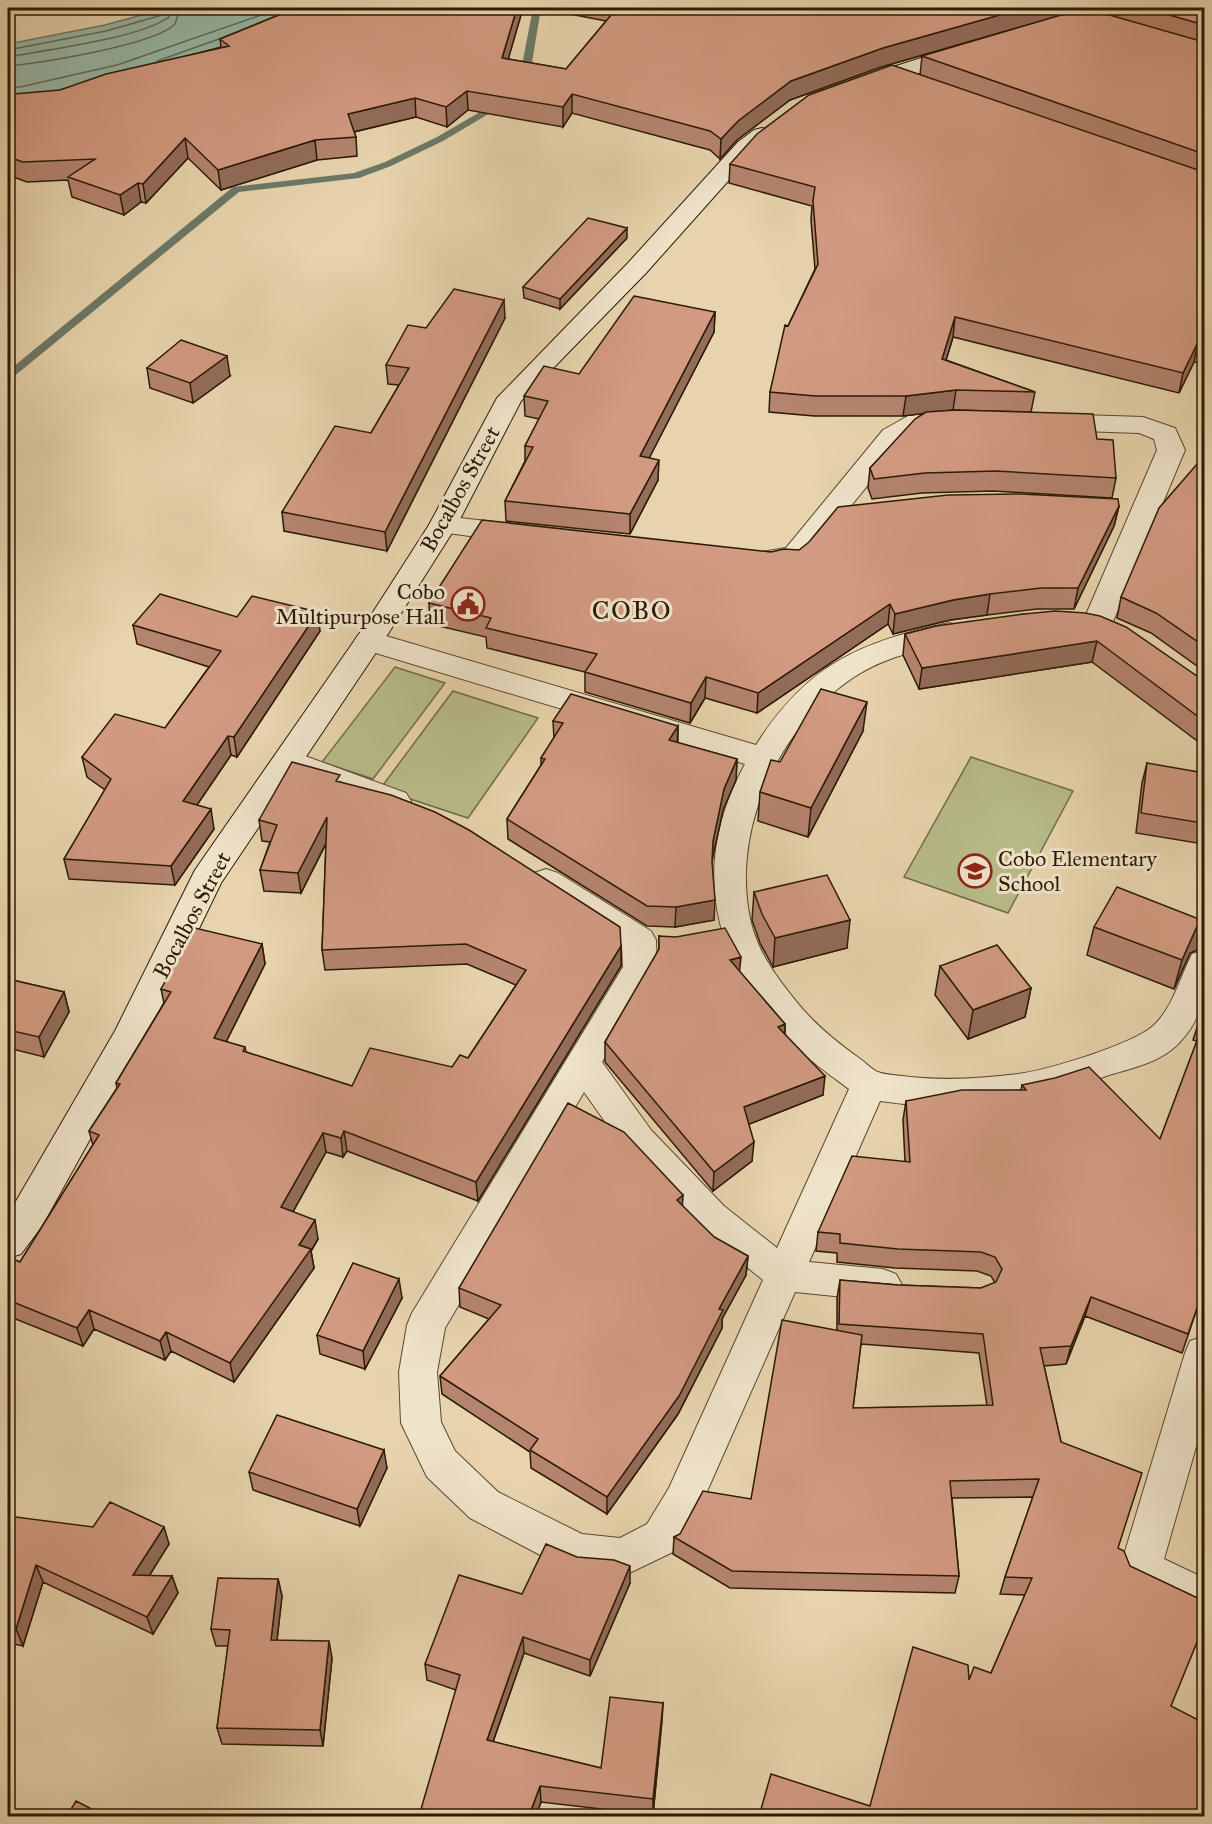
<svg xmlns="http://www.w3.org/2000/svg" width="1212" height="1824" font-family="'IM FELL Great Primer',serif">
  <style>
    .green { fill: #b7bc88; stroke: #716b46; stroke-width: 1.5 }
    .water { fill: #97b8a8; stroke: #6c7967; stroke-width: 1.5 }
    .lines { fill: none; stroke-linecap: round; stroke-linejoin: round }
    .shore { stroke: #616956; stroke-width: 1.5 }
    .stream { fill: #6c7967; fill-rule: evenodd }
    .street-casing { stroke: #5a482f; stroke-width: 2 }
    .secondary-casing { stroke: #2b1a05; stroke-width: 2 }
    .street { fill: #efe3ca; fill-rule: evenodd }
    .secondary { fill: #efe3ca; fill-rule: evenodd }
    .wall { fill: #b5846f; stroke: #2b1a05; stroke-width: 1.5; fill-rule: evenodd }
    .shaded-wall { fill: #936c5a; stroke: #2b1a05; stroke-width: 1.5 }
    .building { fill: #d29a81; stroke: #2b1a05; stroke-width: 1.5 }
    .labels { text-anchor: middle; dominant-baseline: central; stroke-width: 6; stroke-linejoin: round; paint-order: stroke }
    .street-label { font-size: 22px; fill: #2b1a05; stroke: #efe3ca }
    .poi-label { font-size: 22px; fill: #2b1a05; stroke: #efe3ca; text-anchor: end }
    .quarter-label { font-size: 26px; letter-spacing: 1.5px; fill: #2b1a05; stroke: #efe3ca }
  </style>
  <rect width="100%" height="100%" fill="#e7d4ad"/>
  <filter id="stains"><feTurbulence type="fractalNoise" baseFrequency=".00333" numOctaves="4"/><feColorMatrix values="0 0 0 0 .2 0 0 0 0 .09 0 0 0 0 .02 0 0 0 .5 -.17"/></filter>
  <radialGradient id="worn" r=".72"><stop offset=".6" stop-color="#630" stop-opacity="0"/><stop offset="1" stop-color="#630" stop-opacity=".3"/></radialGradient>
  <!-- green -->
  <path class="green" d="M395 667 445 683 373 779 322 762Z
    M453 691 538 718 468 818 380 789Z
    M971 757 1073 791 1008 913 904 877Z"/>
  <!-- water -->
  <path class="water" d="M167 8H348L248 43 21 110 8 109V44L105 25Z"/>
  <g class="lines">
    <!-- shore -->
    <path class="shore" d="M8 50 106 31 159 16 163 8
      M8 57C46 50 141 38 169 17L171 8
      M157 61 219 39
      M8 66C40 63 155 45 175 24L180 8
      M8 87H20L117 65 281 8"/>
    <!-- stream -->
    <path class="stream" d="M533 8H541L529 81 524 84 519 81Z
      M499 101 504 104 502 106 443 141 391 166 359 178 239 192 12 378 8 379V371L233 187 354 173 385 162 437 137Z"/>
    <!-- street casing -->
    <g class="street-casing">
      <path id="street" d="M948 412 957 414 961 420 957 426 923 430 903 442 806 561 770 570 751 566 747 560 751 554 786 548 883 430 908 416Z
        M1051 414 1143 417 1175 428 1185 450 1112 624 1107 631 1097 634 1087 631 1082 624 1157 450 1154 439 1139 433 1051 430 1042 428 1038 422 1042 416Z
        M443 516 522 525 532 528 536 534 532 540 522 543 433 531 429 525 433 519Z
        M949 623 959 626 964 633 959 640C922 650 884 656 851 679 775 731 727 839 753 930 761 956 778 979 795 1000 813 1023 835 1041 859 1058 865 1062 872 1070 878 1072 885 1075 895 1075 902 1076 942 1081 978 1079 1018 1074 1048 1070 1131 1045 1153 1026 1173 1008 1180 977 1192 954L1204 950C1208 986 1205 1016 1179 1043 1161 1062 1133 1068 1109 1075 1083 1084 1057 1095 1030 1100 979 1110 931 1108 880 1101L809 1262 883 1269 896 1274 902 1285 896 1296 883 1301 795 1292 697 1514 677 1550 623 1576 578 1572 563 1567 470 1518 427 1477 401 1423 399 1372 407 1325 412 1313 623 967 622 946 534 889 530 881 534 873 546 869 558 873 651 931 656 940 657 968 602 1062 651 1130 724 1206 777 1248 849 1089C829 1074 807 1059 789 1040 711 960 690 864 745 764L359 648 354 641 359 634 369 631 756 745C807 665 859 642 949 623ZM584 1092 625 1150 698 1228 763 1280 669 1488 647 1524 620 1538 582 1534 498 1492 455 1451 441 1422 437 1372 445 1328Z
        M297 753 406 793 411 801 406 809 395 812 286 772 281 764 286 756Z
        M1204 1336V1419L1164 1559 1204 1578V1619L1126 1582 1120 1568 1185 1353 1190 1341Z"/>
    </g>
    <!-- secondary casing -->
    <g class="secondary-casing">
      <path id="secondary" d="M1092 8H1125L1122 13 1055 31 1047 30 1044 25 1047 20Z
        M962 45 970 47 973 52 970 57 863 91 855 89 852 84 855 79Z
        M762 128 770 130 774 135 754 152 646 273 521 401 457 525 379 648 221 883 147 1036 42 1226 21 1254 8 1258V1215L115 1031 195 870 359 634 429 525 497 398 628 263 738 142 754 130Z"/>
    </g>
    <!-- street -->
    <use href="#street" class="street"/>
    <!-- secondary -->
    <use href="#secondary" class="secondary"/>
  </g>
  <!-- wall -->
  <path class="wall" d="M296 8H523L508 59 566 69 606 21 539 8H1084L1072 10 1069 13 881 67 790 100 737 140 720 159 710 150 572 113 563 127 468 110 447 127 416 117 354 132 356 137 357 156 317 160 221 190 188 158 146 203 141 202 124 215 72 197 68 180 27 182 8 175V110L15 109 60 90 221 47 220 39Z
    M1114 8H1204V364L1194 362 1179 393 953 337 946 360 1035 392 1031 412 953 410 943 411 1097 439 1116 478 1112 498 993 491 922 493 872 499 868 488 870 468 924 413 903 416H814L769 412 770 392 788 326 815 269 811 220 812 206 729 183 730 164 920 75 922 56 1113 16Z
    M627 238 560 309 524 298 523 287Z
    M715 312 714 332 649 458 658 480 630 534 506 521 505 501 525 461V446L539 419 525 416 524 396 579 374Z
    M505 318 387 551 284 531 282 512 371 433 399 385 388 384 386 365 426 328Z
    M147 368 230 376 193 403 150 388Z
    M1204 456V671L1151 633 1117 618 1121 597Z
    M1119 506 1114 526 1074 609H1037L987 615 950 620 893 634 888 624 757 713 705 698 690 723 585 692V672L487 648 486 637 430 624 429 603 771 552 799 550Z
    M1024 614 1197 676 1204 678V746L1092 662 919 689 903 655 905 634Z
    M237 617 320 631 237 757 231 755 197 805 214 829 175 885 69 879 64 859 105 790 87 777 82 757 165 728 209 667 137 644 133 625Z
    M553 721 678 726V743L737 759 736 780 723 810 712 861 714 920 675 927 647 926 508 839 507 819 541 765V758L554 738Z
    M863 731 808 837 758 821 760 792 780 762Z
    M1147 763 1202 823 1197 843 1136 833 1142 783Z
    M340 782 621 946V966L478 1201 347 1151 343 1157 326 1152 293 1212 318 1239 311 1251 314 1268 234 1382 171 1351 165 1360 94 1329 83 1346 8 1316V1257L20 1262 93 1145 89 1131 117 1088 116 1083 164 1003 161 989 262 944 265 964 226 1042 245 1047 246 1052 352 1086 452 1067 468 1058 516 985 467 964 325 970 322 950 326 844 301 893 264 891 260 870 270 842 262 841 259 820Z
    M754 892 847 948 773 967 760 943 752 920Z
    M1204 921V926L1197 950 1190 953 1174 989 1087 955 1094 927Z
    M659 936 740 972 785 1024V1034L823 1095 749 1124 752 1161 713 1191 605 1062V1042L659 951Z
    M940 966 1031 988 1025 1017 968 1039 935 995Z
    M8 979 64 992 69 1012 44 1057 8 1048Z
    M1204 1006V1231L1198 1250 1204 1288 1182 1353 1085 1316 1066 1364 1044 1366 1061 1442 1118 1548 1171 1706 870 1806 969 1680 991 1673 1025 1595 1000 1594 1005 1577 1033 1497 952 1498 959 1576 955 1593 730 1588 673 1554 674 1537 751 1499 837 1330V1298L840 1280 898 1285 981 1288 995 1283 991 1276 977 1271 895 1268 837 1262V1253L816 1251 818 1232 905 1162 903 1120 906 1101 1021 1090 1022 1085 1160 1139 1197 1041 1193 1040ZM861 1344 979 1353 987 1406 853 1408Z
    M682 1206 714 1237 748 1256 746 1275 722 1319V1328L678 1414 607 1514 531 1468 530 1452 442 1394 440 1376 489 1319 460 1307 459 1288Z
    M402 1298 365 1369 320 1354 317 1335Z
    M387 1468 360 1526 253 1490 249 1472Z
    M8 1516 169 1544 149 1576H172L178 1593 153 1634 43 1582 23 1646 8 1643Z
    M278 1579 282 1596 277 1640 332 1658 323 1746 222 1744 217 1728 228 1646H216L211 1629Z
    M630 1583 590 1676 524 1653 493 1742 601 1768 663 1703 662 1720 653 1815 541 1802 536 1816 456 1690 427 1680 425 1664 522 1594Z"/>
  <!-- shaded-wall -->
  <path class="shaded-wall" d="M517 8H523L503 77 502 58Z
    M1024 8H1084L1072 10 1069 13 881 67 790 100 737 140 720 159 721 139 738 121 791 81 883 48Z
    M467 91 468 110 447 127 446 107Z
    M572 94V113L563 127V107Z
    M415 98 416 117 349 133 348 114Z
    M185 138 188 158 146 203 143 184Z
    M315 140 317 160 221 190 218 170Z
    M138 183 141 202 124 215 120 195Z
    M627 228V238L560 309V299Z
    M504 300 505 318 387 551 385 532Z
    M715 312 714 332 640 476V456Z
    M955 317 953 337 940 380 942 359Z
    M1198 342 1194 362 1179 393 1183 373Z
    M227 356 230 376 193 403 190 383Z
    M956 390 953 410 903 416 906 396Z
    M659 460 658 480 630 534V514Z
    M1119 506 1114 526 1074 609 1078 588Z
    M990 594 987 615 950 620 893 634 895 614 953 600Z
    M890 604 888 624 757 713 758 693Z
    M318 612 320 631 237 757 234 737Z
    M1097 641 1092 662 919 689 922 668Z
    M706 677 705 698 690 723 691 703Z
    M867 702 863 731 808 837 811 808Z
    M678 726 677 746 669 740Z
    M228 736 231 755 186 821 183 801Z
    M737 759 736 780 723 810 712 861 713 841 724 789Z
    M8 761 13 781 8 796Z
    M211 809 214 829 175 885 171 866Z
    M327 817 329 837 301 893 298 873Z
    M715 900 714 920 675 927 676 907Z
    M850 920 847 948 773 967 775 938Z
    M1204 922V926L1197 950 1190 953 1174 989 1182 960 1198 924Z
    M262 944 265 964 218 1058 214 1038Z
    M621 946V966L478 1201 476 1182Z
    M741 957 739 977 730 960Z
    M1031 988 1025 1017 968 1039 973 1010Z
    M64 992 69 1012 44 1057 39 1037Z
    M785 1024 784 1044 778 1027Z
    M825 1076 823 1095 742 1127 744 1107Z
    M344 1131 347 1151 343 1157 341 1138Z
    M323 1133 326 1152 285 1226 281 1207Z
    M754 1142 752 1161 713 1191 714 1172Z
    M683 1195 682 1214 677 1200Z
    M315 1220 318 1239 311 1251 314 1268 234 1382 230 1363 299 1245Z
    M748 1256 746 1275 722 1319V1328L678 1414 607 1514V1497L719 1309Z
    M399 1279 402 1298 365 1369 363 1351Z
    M1091 1297 1085 1316 1066 1364 1071 1346Z
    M89 1310 94 1329 83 1346 77 1328Z
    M166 1332 171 1351 165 1360 160 1341Z
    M384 1450 387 1468 360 1526 357 1509Z
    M164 1527 169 1544 139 1592 133 1575Z
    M36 1565 43 1582 23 1646 16 1629Z
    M630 1566V1583L590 1676V1660Z
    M172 1576 178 1593 153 1634 147 1617Z
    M278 1579 282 1596 275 1657 271 1640Z
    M523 1637 524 1653 488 1756 487 1740Z
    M329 1641 332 1658 323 1746 320 1730Z
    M663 1703 662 1720 653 1815V1799Z
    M540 1786 541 1802 536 1816H529Z"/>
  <!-- building -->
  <path class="building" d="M296 8H517L502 58 566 69 617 8H1024L883 48 791 81 738 121 721 139 710 131 572 94 563 107 467 91 446 107 415 98 348 114 356 137 315 140 218 170 185 138 143 184 138 183 120 195 68 177 95 159 23 162 8 157V110L15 109 14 94 60 90 106 74 229 46 220 39Z
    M1085 8 1204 42V154L922 56Z
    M1145 8H1204V25Z
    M892 65 1204 172V343L1198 342 1183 373 955 317 942 359 1035 392 956 390 906 396H815L770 392 785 325 788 326 818 264 813 201 815 187 730 164 757 134 809 95Z
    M588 218 627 228 560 299 523 287Z
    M454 289 504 300 385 532 282 512 335 426 371 433 409 368 386 365 408 325 426 328Z
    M634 296 715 312 640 456 659 460 630 514 505 501 533 447 525 446 548 401 524 396 544 366 579 374Z
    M181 340 227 356 190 383 147 368Z
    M956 410 1093 414 1097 439 1113 440 1116 478 996 471 925 473 874 479 870 468 915 419 926 412Z
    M1204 456V646L1156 613 1121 597 1159 508Z
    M1021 494 1118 499 1119 506 1078 588H1041L990 594 953 600 895 614 890 604 758 693 706 677 691 703 585 672 597 654 486 628 491 618 429 603 482 520 771 552 784 549 799 550 809 542 838 507 948 495Z
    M160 594 237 617 252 596 318 612 234 737 228 736 183 801 211 809 171 866 64 859 111 779 82 757 115 714 165 728 221 651 133 625Z
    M1055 611 1085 613 1100 616 1126 627 1197 676 1204 678V721L1097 641 922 668 905 634 936 626 1024 614Z
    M821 689 867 702 811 808 760 792 771 760 780 762Z
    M571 694 678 726 669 740 737 759 724 789 713 841 712 862 715 900 676 907 647 906 507 819 545 759 541 758 563 723 553 721Z
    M292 762 340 775 336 781 391 795 435 812 469 830 620 927 621 946 476 1182 344 1131 341 1138 323 1133 281 1207 315 1220 299 1245 311 1249 230 1363 166 1332 160 1341 89 1310 77 1328 8 1300V1257L20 1262 99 1135 89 1131 120 1084 116 1083 171 992 161 989 195 928 262 944 214 1038 245 1047 243 1051 352 1086 370 1048 452 1067 460 1055 468 1058 526 970 466 944 322 950 327 817 298 873 260 870 277 825 259 820Z
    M1147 763 1204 773V798L1202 823 1141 813Z
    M827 875 850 920 775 938 762 914 754 892Z
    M1117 887 1204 921V922L1198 924 1182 960 1094 927Z
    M725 928 741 957 730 960 785 1024 778 1027 825 1076 744 1107 754 1142 714 1172 605 1042 659 949V936L676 937Z
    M997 945 1031 988 973 1010 940 966Z
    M8 979 64 992 39 1037 8 1030Z
    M1204 1006V1230L1197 1250 1204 1252V1288L1188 1334 1091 1297 1071 1346 1040 1348 1061 1442 1142 1473 1118 1548 1124 1551 1130 1566 1204 1601V1625L1171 1706 1204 1723V1816H759L771 1774 870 1806 913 1647 968 1665 969 1680 974 1667 991 1673 1032 1578 1005 1577 1039 1479 950 1481 959 1576 732 1571 674 1537 680 1534 703 1491 751 1499 782 1320 862 1335 853 1408 993 1405 983 1334 839 1324 840 1280 898 1285 981 1288 996 1282 1002 1269 995 1257 981 1252 898 1249 840 1243V1234L818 1232 852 1156 910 1162 906 1101 962 1090H1026L1022 1085 1055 1078 1089 1067 1160 1139 1204 1022 1199 1020Z
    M568 1103 624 1132 683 1195 677 1200 714 1237 748 1256 719 1309 723 1310 679 1396 607 1497 530 1450 538 1439 440 1376 501 1305 459 1288Z
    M353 1263 399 1279 363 1351 317 1335Z
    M277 1415 384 1450 357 1509 249 1472Z
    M110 1502 164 1527 133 1575 172 1576 147 1617 36 1565 16 1629 8 1628V1516L93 1527Z
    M546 1544 577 1557 614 1560 630 1566 590 1660 523 1637 487 1740 601 1768 610 1697 663 1703 653 1799 540 1786 529 1816H419L460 1675 425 1664 459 1575 522 1594Z
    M218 1578 278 1579 271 1640 329 1641 320 1730 217 1728 230 1630 211 1629Z
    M76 1801 105 1816H67Z"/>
  <!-- icons -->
  <defs>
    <g id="civic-ring" transform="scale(1.725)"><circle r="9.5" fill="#efe3ca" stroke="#8f2418" stroke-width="1.5"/><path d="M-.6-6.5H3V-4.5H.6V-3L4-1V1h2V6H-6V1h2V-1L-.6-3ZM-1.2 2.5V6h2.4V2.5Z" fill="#8f2418"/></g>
    <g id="school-ring" transform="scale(1.725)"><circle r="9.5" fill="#efe3ca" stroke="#8f2418" stroke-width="1.5"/><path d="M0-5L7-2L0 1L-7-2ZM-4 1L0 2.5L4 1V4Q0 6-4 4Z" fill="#8f2418"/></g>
  </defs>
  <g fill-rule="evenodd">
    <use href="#civic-ring" x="468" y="604"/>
    <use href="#school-ring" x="975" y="871"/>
  </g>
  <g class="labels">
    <!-- street labels -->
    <g class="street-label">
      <text transform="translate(460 489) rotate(-61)">Bocalbos Street</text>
      <text transform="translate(192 915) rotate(-62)">Bocalbos Street</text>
    </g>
    <!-- poi labels -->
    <g class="poi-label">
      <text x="445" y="591">Cobo<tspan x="445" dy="25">Multipurpose Hall</tspan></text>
      <text x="998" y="858" text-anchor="start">Cobo Elementary<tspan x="998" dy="25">School</tspan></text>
    </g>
    <!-- quarter labels -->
    <g class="quarter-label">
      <text x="632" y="610">COBO</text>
    </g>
  </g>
  <!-- margin -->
  <rect width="1212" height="1824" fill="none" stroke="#e7d4ad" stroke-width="30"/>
  <rect x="9" y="9" width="1194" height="1806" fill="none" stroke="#2b1a05" stroke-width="3"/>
  <rect x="15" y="15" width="1182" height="1794" fill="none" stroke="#2b1a05" stroke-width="1.5"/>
  <rect width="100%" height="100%" filter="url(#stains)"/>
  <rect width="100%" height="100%" fill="url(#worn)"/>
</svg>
